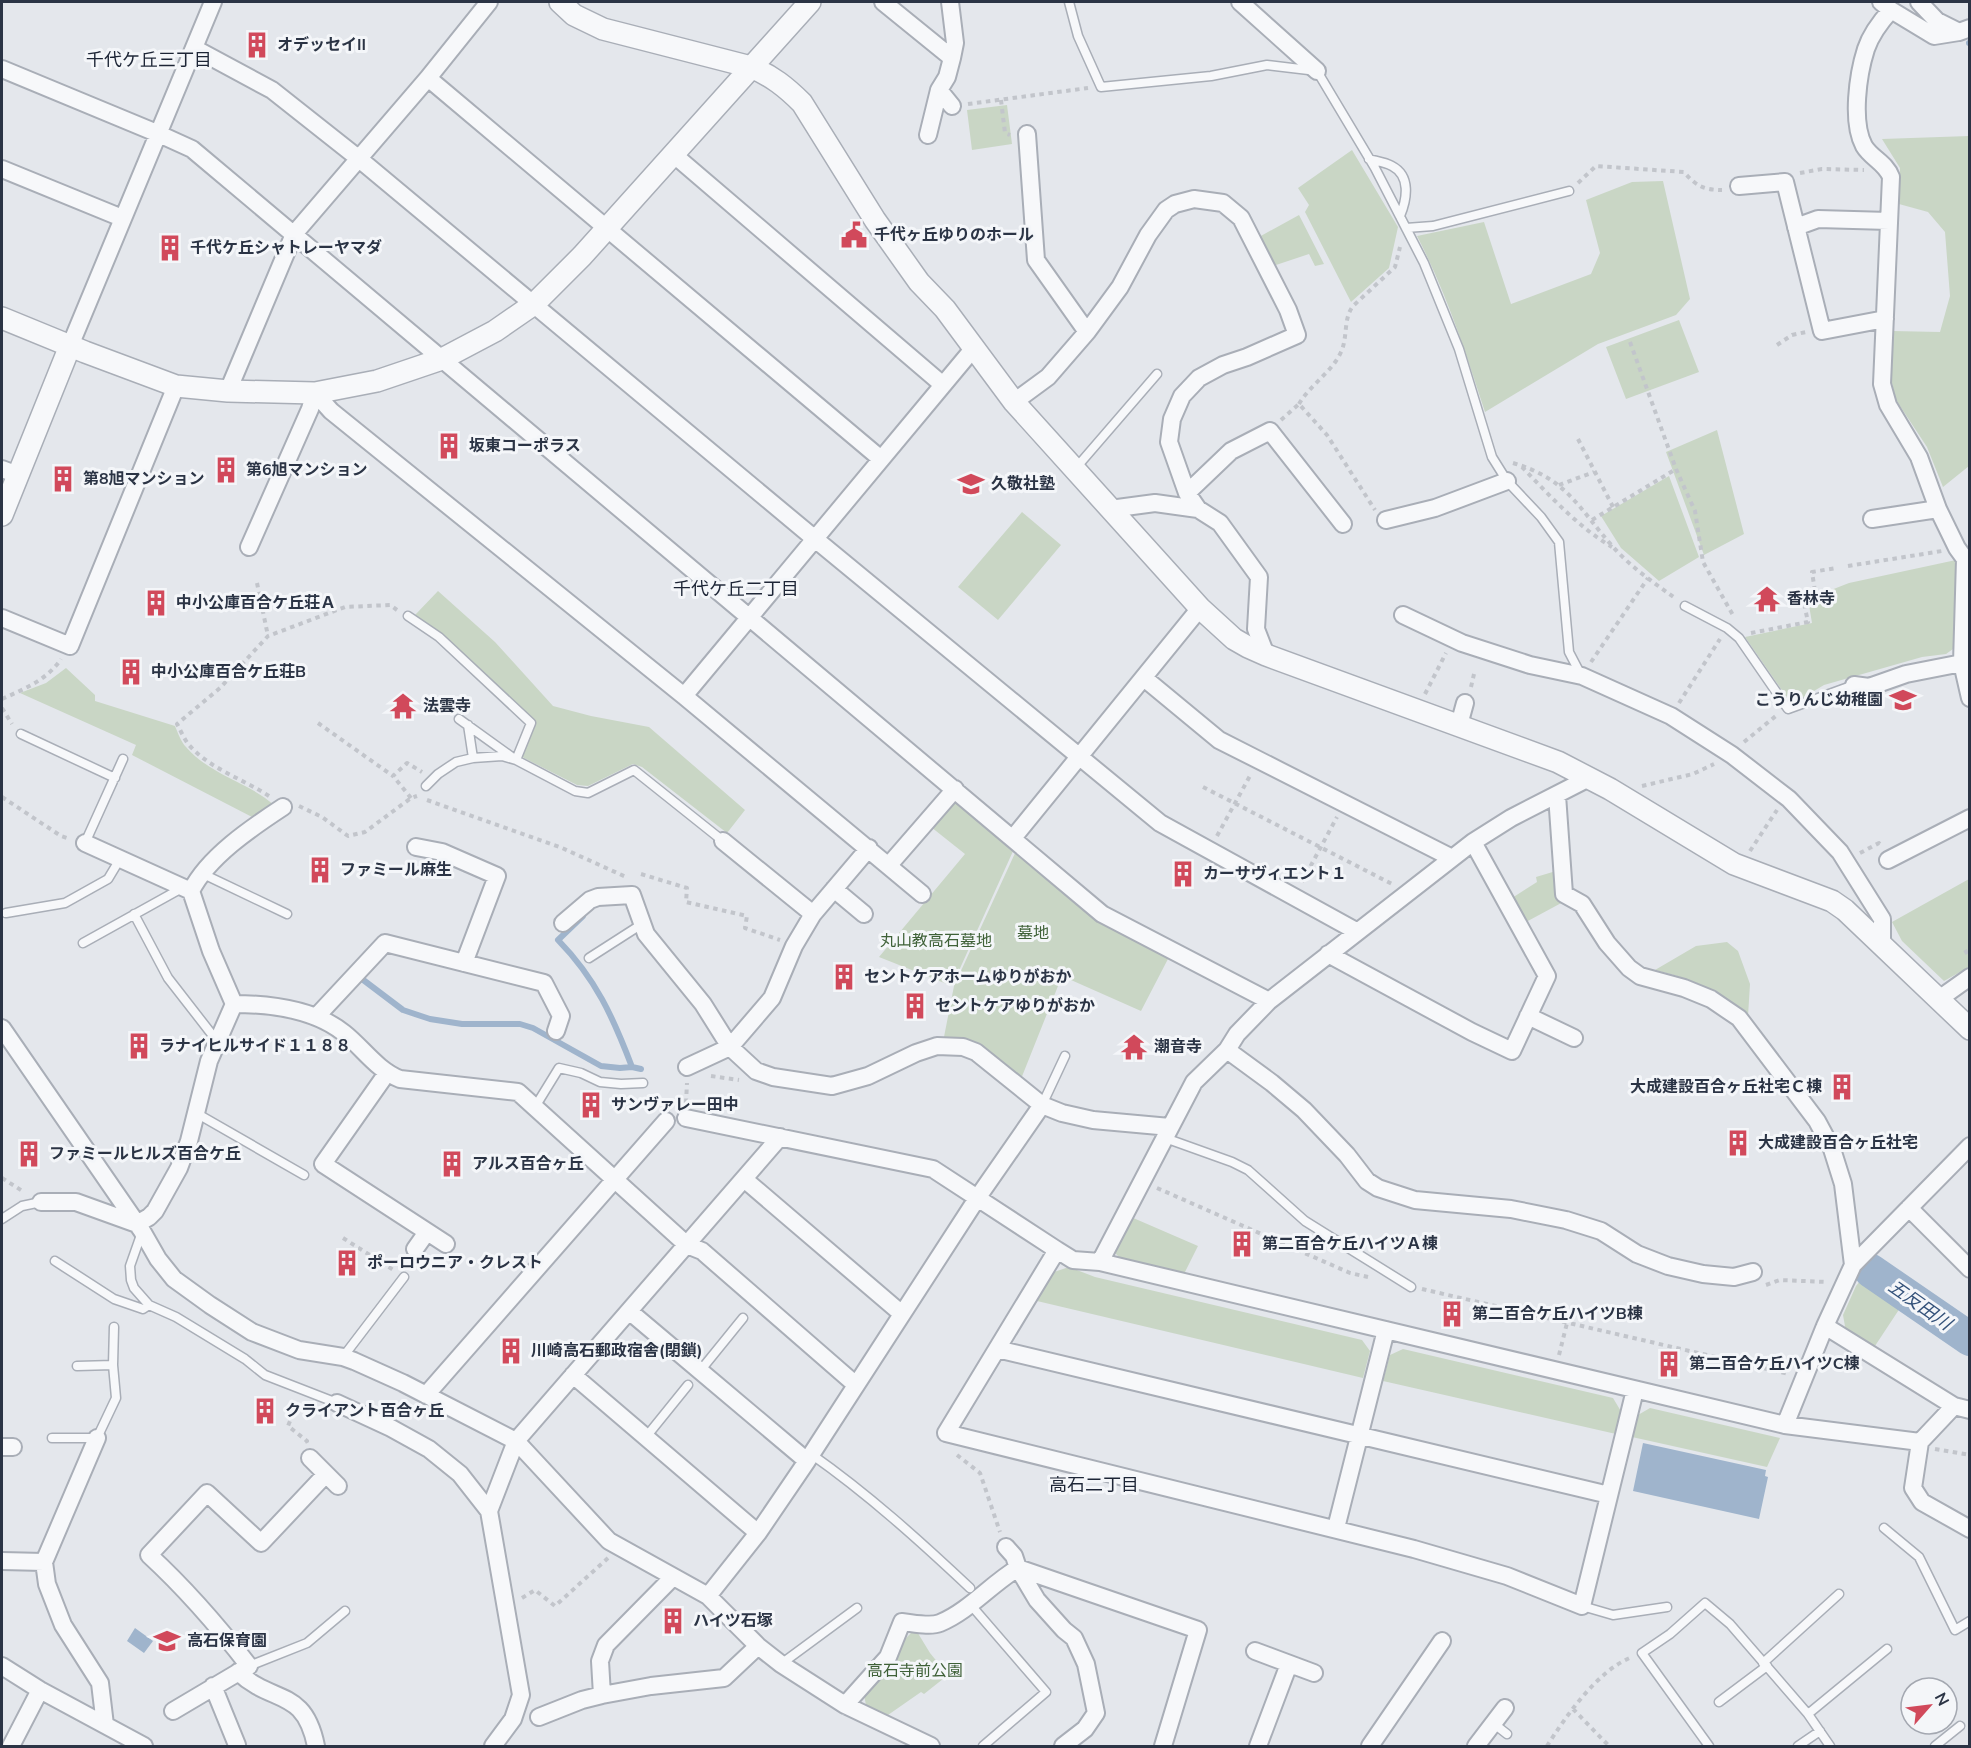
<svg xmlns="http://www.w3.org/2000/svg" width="1971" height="1748" font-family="'Nunito Sans','Noto Sans JP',sans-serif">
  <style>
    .green { fill: #c9d6c5 }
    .water { fill: #9fb4cc }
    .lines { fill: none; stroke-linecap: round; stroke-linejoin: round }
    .stream { stroke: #9fb4cc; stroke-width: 6 }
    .river { stroke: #9fb4cc; stroke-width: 34 }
    .service-casing { stroke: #a9aeb7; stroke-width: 11 }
    .minor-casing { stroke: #a9aeb7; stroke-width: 20 }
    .tertiary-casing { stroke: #a9aeb7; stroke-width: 24 }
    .path { stroke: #c2c5cb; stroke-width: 4; stroke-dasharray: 4.5 4.5; stroke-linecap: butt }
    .service { stroke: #f7f8fa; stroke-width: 8 }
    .minor { stroke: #f7f8fa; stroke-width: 16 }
    .tertiary { stroke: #f7f8fa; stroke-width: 21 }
    .labels { text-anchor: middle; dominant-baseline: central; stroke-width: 6; stroke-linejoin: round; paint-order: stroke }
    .poi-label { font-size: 16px; font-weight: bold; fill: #2b3445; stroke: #f4f6f9; text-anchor: start }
    .park-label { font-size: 16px; fill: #3f6138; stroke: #f4f6f9 }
    .neighbourhood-label { font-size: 18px; fill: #1d2536; stroke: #f4f6f9 }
    .water-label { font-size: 18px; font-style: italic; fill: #34527a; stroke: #f4f6f9 }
  </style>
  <rect width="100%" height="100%" fill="#e4e7ec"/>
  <!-- green -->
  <path class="green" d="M1007 105 1012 144 972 150 967 110Z
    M1969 136V466L1943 487 1927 447 1896 400 1891 379 1892 331 1940 332 1950 296 1945 232 1928 212 1899 204 1900 168 1882 139Z
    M1352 150 1398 227 1389 268 1351 302 1305 212 1309 205 1298 188Z
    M1663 181 1690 299 1676 315 1598 344 1485 412C1466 353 1446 292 1417 236L1484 222 1511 304 1591 274 1600 253 1586 200 1632 182Z
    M1299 215 1324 264 1315 266 1309 254 1276 265 1259 237Z
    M1679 320 1699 372 1626 399 1606 347Z
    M1717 430 1744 534 1704 555 1666 452Z
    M1669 476 1699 557 1659 581 1621 548 1601 516Z
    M1022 512 1061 545 998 620 958 587Z
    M1956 560 1953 649 1946 654 1922 657 1824 685 1799 700 1788 699 1745 637 1812 623 1808 599 1849 583Z
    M438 591 495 642 553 706 591 716 649 727 745 810 727 833 642 767 633 764 588 786 577 785 522 757 535 723 441 634 415 615Z
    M66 668 95 695V701L175 726C178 733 181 742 186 747 210 775 248 782 274 805L254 818 132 755 136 745 20 693 46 683Z
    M960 802 1014 849 952 986 879 957 965 854 931 827 950 804Z
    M1016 851 1169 957 1141 1011 1062 976 1019 1084 943 1042 954 986Z
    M1556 871 1565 901 1526 922 1512 898 1537 882 1536 877Z
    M1969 879V967L1944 981 1902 941 1892 922Z
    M1727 942 1738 951 1750 984 1748 1016C1722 990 1691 979 1655 970L1696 946Z
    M1131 1217 1198 1246 1184 1274 1121 1259 1113 1251Z
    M1069 1267 1095 1277 1362 1340 1370 1351 1363 1378 1037 1301 1054 1272Z
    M1864 1276 1904 1302 1873 1349 1846 1332 1843 1315 1856 1286Z
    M1403 1349 1613 1398 1622 1413 1616 1434 1383 1381 1390 1355Z
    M1650 1408 1780 1438 1767 1467 1632 1437 1638 1415Z
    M914 1630H916L930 1653 948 1675 924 1694 921 1692 888 1715 866 1705 864 1695 890 1668 905 1639Z"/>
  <!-- water -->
  <path class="water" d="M1643 1443 1766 1470 1765 1476 1768 1477 1759 1519 1633 1491Z
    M135 1628 153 1641 144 1653 127 1641Z"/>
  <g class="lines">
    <!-- stream -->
    <path class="stream" d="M1969 43H1970
      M583 916 558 940C596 979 613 1017 632 1067
      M362 979 403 1010 430 1019 462 1024H520L533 1028 601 1066 620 1068 632 1067 641 1069"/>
    <!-- river -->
    <path class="river" d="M1871 1271 1970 1339"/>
    <!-- service casing -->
    <g class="service-casing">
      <path id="service" d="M1069 2 1078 36 1101 87 1211 76 1267 65 1317 71 1375 168 1424 263 1459 349 1492 457 1507 481 1541 517 1559 542 1569 652 1581 675
        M1369 159C1376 161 1385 162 1392 166 1411 176 1407 199 1400 216
        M1406 228 1433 226 1569 191
        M1075 469 1157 374
        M1685 606 1727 628 1739 638 1788 709 1854 685
        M408 616 439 637 531 723 516 760 459 719
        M468 725 473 758
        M21 734 115 778
        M426 786 438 774 456 762 473 758 502 756 516 760 575 791 588 793 634 770 723 841
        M85 843 123 759
        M201 873 287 914
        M6 913 65 903 108 879 120 859
        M134 914 168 978 217 1041
        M83 943 182 888
        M589 958 642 924
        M1042 1105 1065 1056
        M535 1107 559 1068 581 1073 600 1082 621 1084 643 1083
        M196 1113 304 1175
        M1165 1138 1232 1162 1248 1170 1305 1221 1411 1287
        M2 1219 22 1206 41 1202
        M142 1232 130 1266 131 1280 134 1288 149 1305 176 1317 245 1359 265 1375 337 1403
        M55 1261 114 1299 143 1309 149 1305
        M343 1357 404 1277
        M77 1366 113 1365
        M700 1371 743 1318
        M646 1437 688 1385
        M52 1438H97L116 1398 113 1365 114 1327
        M811 1454C868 1494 920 1541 970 1588
        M1884 1528 1919 1557 1955 1630 1970 1621
        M970 1604 1046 1692 983 1746
        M1582 1606 1613 1615 1667 1607
        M1763 1663 1839 1594
        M781 1664 857 1608
        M249 1666 307 1643 345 1611
        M1719 1702 1767 1666
        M1808 1714 1887 1649
        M1493 1723 1507 1734
        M1709 1746 1642 1653 1670 1634 1705 1603 1730 1624 1808 1714 1830 1746
        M1798 1746 1820 1731
        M1935 1746 1960 1726"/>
    </g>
    <!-- minor casing -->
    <g class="minor-casing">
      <path id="minor" d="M883 2 952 58 947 77 939 90 952 106
        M950 2 955 43 952 58
        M1240 2 1317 71
        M1881 2 1891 10 1934 36 1959 32 1970 28
        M1919 2 1937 21 1959 32
        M1891 10C1881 21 1871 34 1866 49 1858 74 1851 122 1864 146 1871 158 1886 163 1891 177L1882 384 1888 405 1919 457 1938 509 1957 548 1965 559 1962 663 1970 698
        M194 48 272 90 358 158 815 539 1160 823 1356 931
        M2 69 159 134 192 149 1102 914 1269 1001
        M428 78 881 459
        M1027 134 1036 260 1087 332
        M928 135 939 90
        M673 154 943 385
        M2 169 122 218
        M1739 186 1785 182 1822 331 1885 319
        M1796 227 1818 219 1889 221
        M70 346 213 2
        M228 391 294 234 428 78 489 2
        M315 393 331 411 684 696 922 894
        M1014 402 1048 377 1087 332 1120 287 1148 235 1166 210 1175 204 1194 199 1223 203 1241 218 1288 310 1297 335 1247 357 1223 365 1199 378 1182 396 1172 419 1169 442 1187 493 1198 509 1220 523 1259 577 1256 629 1266 655
        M2 469 18 475
        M1187 493 1231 451 1270 431 1343 524
        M1110 509 1155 503 1198 509
        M1872 519 1938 509
        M1386 520 1435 508 1507 481
        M249 547 310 409 315 393
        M1403 615 1462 643 1530 665 1582 676 1671 716 1732 755 1789 799 1840 852 1882 919V944
        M2 618 70 646 176 386
        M1144 678 1219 740 1452 858
        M1854 685 1869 687 1906 674 1962 663
        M684 696 973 349
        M1459 725 1465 703
        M1557 795 1564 894 1582 904 1607 943 1629 968 1640 976 1684 988 1711 999 1739 1018 1817 1121 1832 1149 1843 1184 1853 1265
        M1013 838 1200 608
        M723 841 813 914
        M85 843 191 891
        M416 847 442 852 497 876 464 963
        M1888 860 1970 818
        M889 865 955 789
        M834 889 864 914
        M563 923 590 900 598 897 632 895 646 934 703 1004 730 1047 756 1071 773 1077 832 1086 868 1076 916 1053 937 1046 963 1047 976 1052 1042 1105 1062 1113 1093 1120 1170 1127
        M1328 954 1472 1032 1512 1051 1547 976 1473 842
        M1939 999 1970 977
        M234 1004C271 1004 314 1009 344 1033 363 1048 377 1070 400 1079L518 1092 687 1245 702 1251 856 1385
        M1528 1016 1574 1038
        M316 1017 385 943 544 983 561 1016 556 1031
        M2 1028 142 1231 158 1259 174 1279 210 1305 252 1332 299 1350 343 1357 354 1361 403 1383 516 1441 609 1541 708 1596 758 1646 781 1664 845 1705 931 1746
        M1227 1050 1272 1083 1304 1110 1347 1155 1367 1181 1378 1188 1415 1200 1511 1209 1566 1220 1601 1231 1637 1254 1668 1266 1703 1274 1734 1277 1753 1272
        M687 1067 730 1047 772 998 794 946 813 914 869 848
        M387 1073 323 1164 446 1244
        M686 1118 933 1169 1057 1250
        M744 1179 902 1314
        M41 1202H76L137 1224 149 1217 155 1211 179 1168 189 1141 209 1061 234 1004 211 951 191 891C208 857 251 828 283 807
        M1909 1208 1970 1269
        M415 1249 427 1232
        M1100 1262 1194 1082 1227 1050 1237 1034 1269 1001 1473 842 1511 818 1589 778
        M629 1311 807 1461
        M1825 1326 1954 1406 1970 1410
        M997 1349 1609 1495
        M573 1375 758 1533
        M1635 1390 1582 1606 1507 1576 1414 1549 946 1433 1057 1250 1073 1260 1100 1262 1785 1425 1920 1442 1954 1406
        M426 1395 666 1121
        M337 1403 391 1428 429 1449 460 1474 489 1511 521 1695 513 1719 493 1746
        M1785 1425 1825 1326 1853 1265 1970 1146
        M97 1438 44 1562 47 1584 63 1625 100 1683 105 1725
        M1920 1442 1913 1488 1922 1502 1970 1529
        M2 1447H13
        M326 1474 338 1486
        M489 1511 516 1441 780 1137
        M1336 1528 1386 1330
        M1006 1547 1014 1556 1018 1568 1037 1600 1064 1630 1074 1638 1086 1664 1096 1713 1085 1729 1063 1746
        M2 1561 44 1562
        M708 1596 758 1533 807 1461 978 1197 1042 1105
        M1255 1651 1314 1673
        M2 1666 40 1690 144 1746
        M238 1672C273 1705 304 1687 316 1746
        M213 1686 237 1745 236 1746
        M602 1695 600 1661 606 1645 673 1577
        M845 1705 888 1657 902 1622C913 1623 930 1627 940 1623 969 1611 991 1584 1018 1568L1198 1630 1163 1746
        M173 1711 249 1666C218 1626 186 1589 149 1555L207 1493 261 1543 326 1474 310 1458
        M539 1717 582 1700 602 1695 651 1686 724 1678 758 1646
        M11 1746 40 1690
        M1258 1746 1289 1664
        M1370 1746 1442 1641
        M1476 1746 1505 1708"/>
    </g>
    <!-- tertiary casing -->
    <g class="tertiary-casing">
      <path id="tertiary" d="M560 2 574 15 603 29 751 67C772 76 786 87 802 103L875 220 919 282 945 309 1014 402 1200 608 1234 639 1248 647 1266 655 1558 762 1610 789 1734 864 1832 901 1845 910 1970 1029
        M2 318 85 352 176 386 228 391 315 393 377 381 442 359 495 331 534 304 582 256 810 2
        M2 515 70 346"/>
    </g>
    <!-- path -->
    <path class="path" d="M1001 100 1005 133 1010 135
      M968 104 1088 88
      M1800 173 1822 169 1864 170
      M1578 183 1596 166 1684 172C1696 186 1704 190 1722 190
      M1630 342 1676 469 1695 511 1703 562 1734 617
      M1777 345 1792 335 1806 332
      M1299 404C1310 385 1332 372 1341 352 1348 337 1343 319 1353 306L1395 267 1400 247
      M1281 420 1299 404 1327 435 1375 510
      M1578 439 1613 507
      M1513 463C1568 479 1579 509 1614 548 1631 567 1654 583 1675 598
      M1522 467C1549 495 1578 527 1612 547
      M1559 485 1594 472
      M1592 520 1676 469
      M1848 566 1942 551
      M257 583 268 636
      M1798 595 1815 591 1812 572 1836 568
      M1751 633 1808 622 1802 594
      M1591 662 1648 578
      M1471 687 1474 674
      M1425 694 1446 653
      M2 699C24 689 47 680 61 659
      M1679 703 1720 639
      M2 708 12 724
      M318 723 393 776
      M1744 742 1777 715
      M1642 786 1693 774 1714 764
      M1203 787 1392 884
      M269 796C243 779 210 769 189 745 184 739 181 731 177 724L220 688 268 636 345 607 390 605 397 610
      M2 797 61 836 70 839
      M411 798 393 776 407 763 422 772
      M427 800 562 848 626 877
      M299 806 322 817 348 836 365 832 411 798 417 796
      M1217 836 1251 774
      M1750 851 1777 810
      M1860 853 1879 843 1881 846
      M641 874 687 888 686 902 747 916 745 928 780 940
      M1302 882 1337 817
      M1965 950 1970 958
      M711 1076 739 1080
      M686 1103 687 1083
      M2 1178 24 1192
      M1157 1188 1350 1273 1368 1277
      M343 1238 395 1271
      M1766 1285 1780 1280 1827 1282
      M1422 1289 1789 1374
      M1559 1355 1567 1323
      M305 1442 307 1441 288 1426 295 1409 306 1406
      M1935 1449 1970 1455
      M957 1455 980 1473 1000 1532
      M522 1598 535 1590 555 1606 608 1558
      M1573 1709 1609 1746
      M1547 1746C1566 1716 1598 1670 1632 1657"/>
    <!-- service -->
    <use href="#service" class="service"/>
    <!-- minor -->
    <use href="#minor" class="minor"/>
    <!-- tertiary -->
    <use href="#tertiary" class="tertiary"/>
  </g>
  <!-- icons -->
  <defs>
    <g id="building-bare" transform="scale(2.07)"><path d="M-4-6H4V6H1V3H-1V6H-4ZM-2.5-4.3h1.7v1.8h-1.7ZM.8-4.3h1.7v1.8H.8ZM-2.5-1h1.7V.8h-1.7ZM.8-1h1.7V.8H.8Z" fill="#d1495b" stroke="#f4f6f9" stroke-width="2.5" paint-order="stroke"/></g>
    <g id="civic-bare" transform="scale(2.07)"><path d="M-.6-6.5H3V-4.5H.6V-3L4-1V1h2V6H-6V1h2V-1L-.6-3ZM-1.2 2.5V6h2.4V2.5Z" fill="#d1495b" stroke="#f4f6f9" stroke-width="2.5" paint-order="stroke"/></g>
    <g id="university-bare" transform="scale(2.07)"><path d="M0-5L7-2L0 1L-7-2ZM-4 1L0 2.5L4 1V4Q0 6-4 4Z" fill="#d1495b" stroke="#f4f6f9" stroke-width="2.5" paint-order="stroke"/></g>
    <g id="temple-bare" transform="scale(2.07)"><path d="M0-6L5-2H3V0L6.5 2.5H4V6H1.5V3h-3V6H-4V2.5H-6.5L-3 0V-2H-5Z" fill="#d1495b" stroke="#f4f6f9" stroke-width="2.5" paint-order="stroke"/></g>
    <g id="school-bare" transform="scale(2.07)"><path d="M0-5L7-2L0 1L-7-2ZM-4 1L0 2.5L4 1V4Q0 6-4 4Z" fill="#d1495b" stroke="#f4f6f9" stroke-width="2.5" paint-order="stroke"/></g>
  </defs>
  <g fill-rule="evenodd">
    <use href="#building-bare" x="257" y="45"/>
    <use href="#civic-bare" x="854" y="235"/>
    <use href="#building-bare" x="170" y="248"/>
    <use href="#building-bare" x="449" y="446"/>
    <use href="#building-bare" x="226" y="470"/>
    <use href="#building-bare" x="63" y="479"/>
    <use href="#university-bare" x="971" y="484"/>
    <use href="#temple-bare" x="1767" y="599"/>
    <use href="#building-bare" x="156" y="603"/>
    <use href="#building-bare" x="131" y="672"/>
    <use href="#school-bare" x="1903" y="700"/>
    <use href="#temple-bare" x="403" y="706"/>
    <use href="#building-bare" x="320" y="870"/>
    <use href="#building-bare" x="1183" y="874"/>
    <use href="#building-bare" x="844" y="977"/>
    <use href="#building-bare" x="915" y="1006"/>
    <use href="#building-bare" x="139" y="1046"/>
    <use href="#temple-bare" x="1134" y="1047"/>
    <use href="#building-bare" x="1842" y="1087"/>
    <use href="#building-bare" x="591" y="1105"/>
    <use href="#building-bare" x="1738" y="1143"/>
    <use href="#building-bare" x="29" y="1154"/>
    <use href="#building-bare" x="452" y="1164"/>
    <use href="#building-bare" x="1242" y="1244"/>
    <use href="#building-bare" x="347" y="1263"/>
    <use href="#building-bare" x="1452" y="1314"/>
    <use href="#building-bare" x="511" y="1351"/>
    <use href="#building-bare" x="1669" y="1364"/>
    <use href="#building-bare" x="265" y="1411"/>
    <use href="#building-bare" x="673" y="1621"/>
    <use href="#school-bare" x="167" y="1641"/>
  </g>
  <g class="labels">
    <!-- poi labels -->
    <g class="poi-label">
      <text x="277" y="45">オデッセイII</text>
      <text x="874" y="235">千代ヶ丘ゆりのホール</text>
      <text x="190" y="248">千代ケ丘シャトレーヤマダ</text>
      <text x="469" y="446">坂東コーポラス</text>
      <text x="246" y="470">第6旭マンション</text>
      <text x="83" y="479">第8旭マンション</text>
      <text x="991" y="484">久敬社塾</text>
      <text x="1787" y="599">香林寺</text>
      <text x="176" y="603">中小公庫百合ケ丘荘Ａ</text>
      <text x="151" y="672">中小公庫百合ケ丘荘B</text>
      <text x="1883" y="700" text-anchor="end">こうりんじ幼稚園</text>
      <text x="423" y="706">法雲寺</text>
      <text x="340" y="870">ファミール麻生</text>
      <text x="1203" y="874">カーサヴィエント１</text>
      <text x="864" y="977">セントケアホームゆりがおか</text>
      <text x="935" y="1006">セントケアゆりがおか</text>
      <text x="159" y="1046">ラナイヒルサイド１１８８</text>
      <text x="1154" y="1047">潮音寺</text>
      <text x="1822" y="1087" text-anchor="end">大成建設百合ヶ丘社宅Ｃ棟</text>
      <text x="611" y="1105">サンヴァレー田中</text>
      <text x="1758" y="1143">大成建設百合ヶ丘社宅</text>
      <text x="49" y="1154">ファミールヒルズ百合ケ丘</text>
      <text x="472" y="1164">アルス百合ヶ丘</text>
      <text x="1262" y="1244">第二百合ケ丘ハイツＡ棟</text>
      <text x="367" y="1263">ポーロウニア・クレスト</text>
      <text x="1472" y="1314">第二百合ケ丘ハイツB棟</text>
      <text x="531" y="1351">川崎高石郵政宿舎(閉鎖)</text>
      <text x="1689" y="1364">第二百合ケ丘ハイツC棟</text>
      <text x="285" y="1411">クライアント百合ヶ丘</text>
      <text x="693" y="1621">ハイツ石塚</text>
      <text x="187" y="1641">高石保育園</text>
    </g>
    <!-- park labels -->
    <g class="park-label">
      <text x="1033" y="933">墓地</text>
      <text x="936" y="941">丸山教高石墓地</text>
      <text x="915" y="1671">高石寺前公園</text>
    </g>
    <!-- neighbourhood labels -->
    <g class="neighbourhood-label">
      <text x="149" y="60">千代ケ丘三丁目</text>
      <text x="736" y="589">千代ケ丘二丁目</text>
      <text x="1094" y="1485">高石二丁目</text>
    </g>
    <!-- water labels -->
    <g class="water-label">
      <text transform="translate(1920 1305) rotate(35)">五反田川</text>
    </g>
  </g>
  <!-- border -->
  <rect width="1971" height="1748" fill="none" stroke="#2b3445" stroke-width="6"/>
  <!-- north arrow -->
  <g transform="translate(1929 1706) rotate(62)"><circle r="28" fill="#f4f6f9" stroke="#a4a8b1" stroke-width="1.5"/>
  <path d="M0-4.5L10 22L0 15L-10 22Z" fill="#d1495b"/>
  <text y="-9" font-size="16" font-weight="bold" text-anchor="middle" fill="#2b3445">N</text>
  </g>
</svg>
